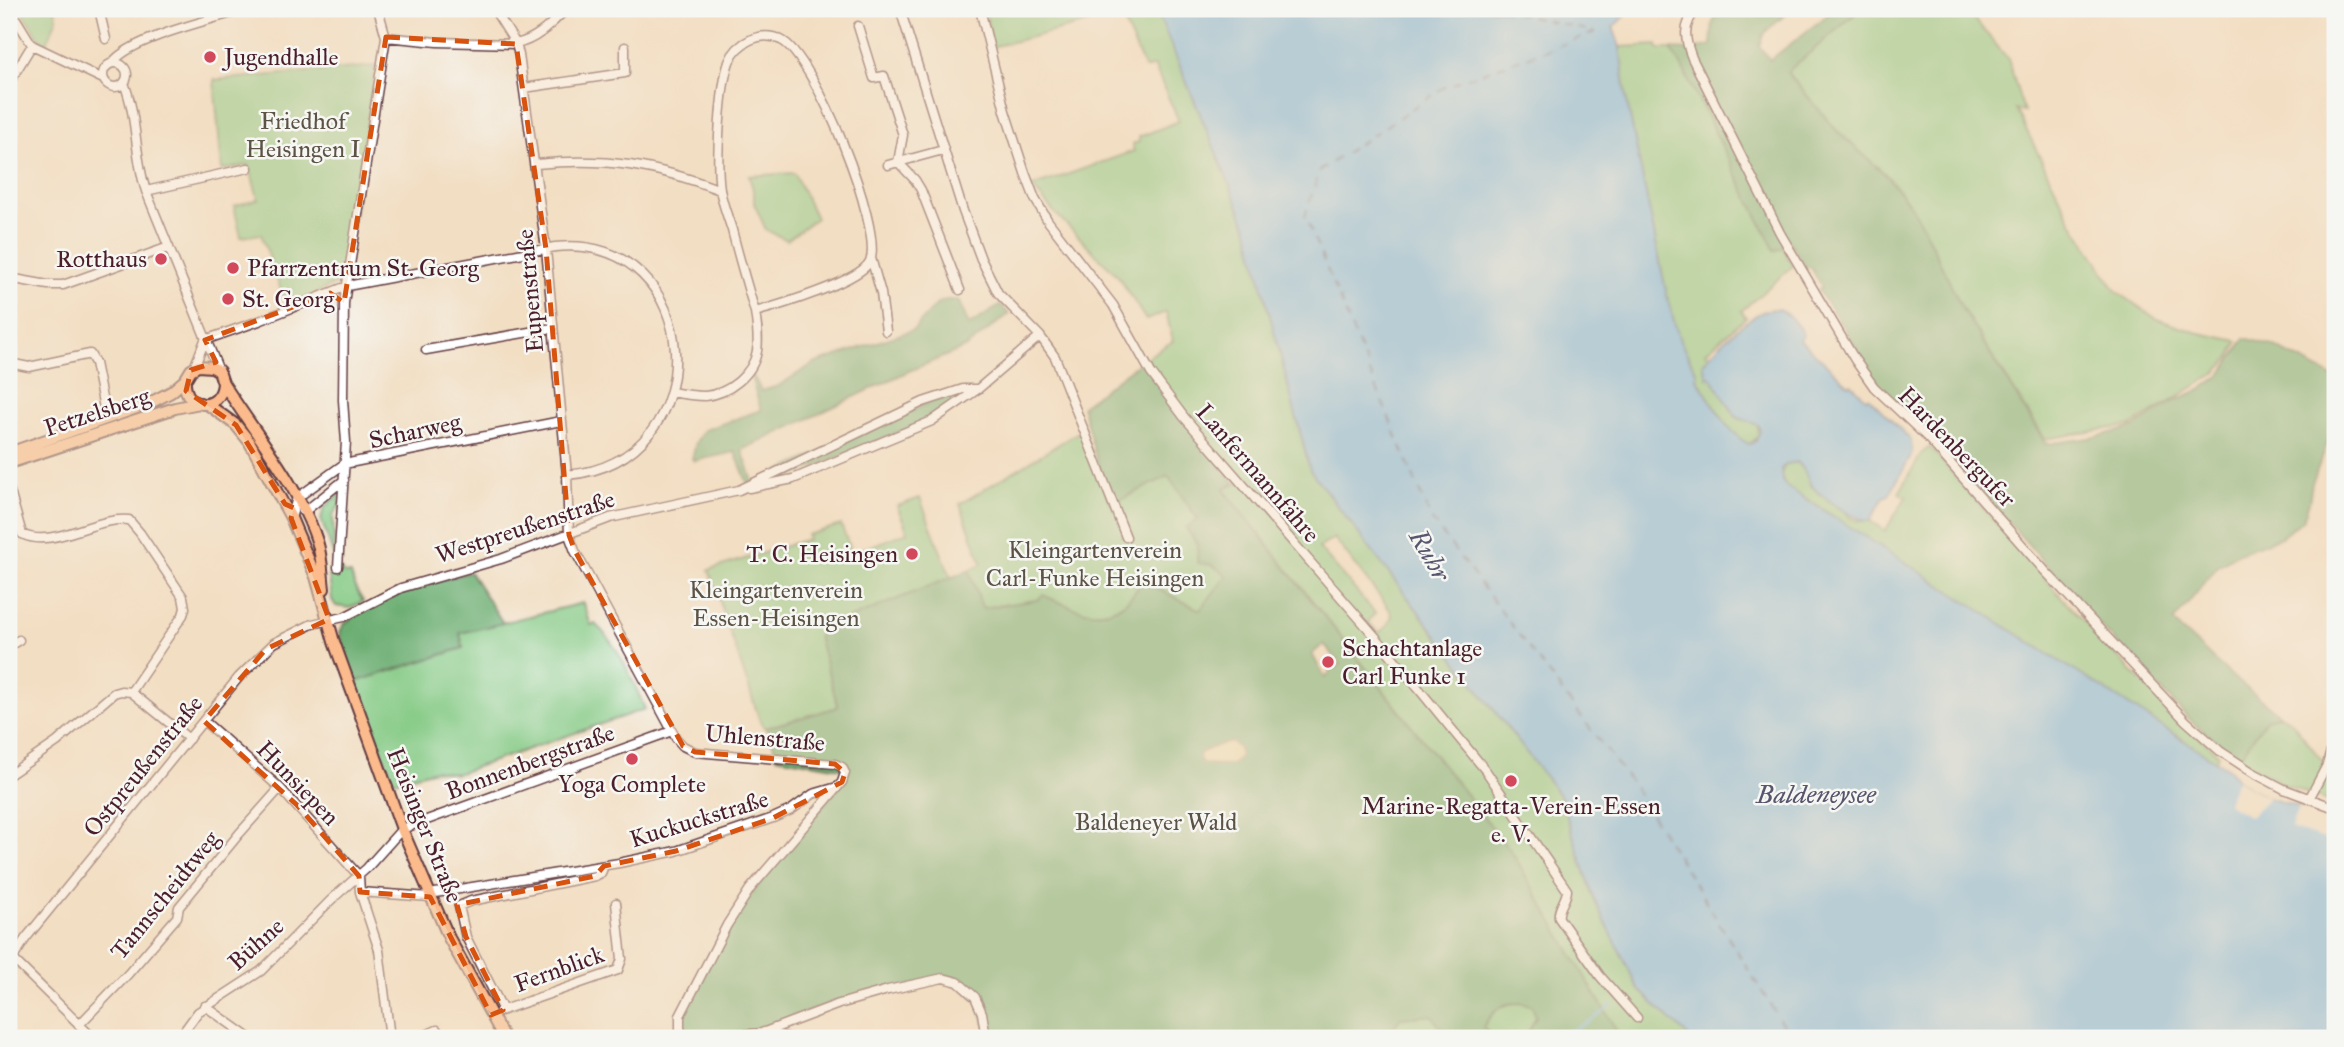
<svg xmlns="http://www.w3.org/2000/svg" width="2344" height="1047" font-family="'IM FELL Great Primer',serif">
  <style>
    .green { fill: #85ca85; stroke: #687458; stroke-width: 2; fill-rule: evenodd }
    .forest { fill: #6cae72; stroke: #5b664e; stroke-width: 2; fill-rule: evenodd }
    .sand { fill: #eeda9e; stroke: #9c7c64; stroke-width: 2 }
    .water { fill: #72b8e9; stroke: #5e6c8a; stroke-width: 2 }
    .pier { fill: #f2dec2 }
    .lines { fill: none; stroke-linecap: round; stroke-linejoin: round }
    .stream { stroke: #72b8e9; stroke-width: 2 }
    .ferry { stroke: #58556e; stroke-width: 2; stroke-dasharray: 9 7; stroke-linecap: butt }
    .minor-casing { stroke: #633c42; stroke-width: 11 }
    .major-casing { stroke: #633c42; stroke-width: 14 }
    .minor { stroke: #fff; stroke-width: 8 }
    .major { stroke: #fbbb8c; stroke-width: 10 }
    .marked { fill: none; stroke: #d8530f; stroke-width: 5; stroke-dasharray: 14 9; stroke-linejoin: round }
    .poi-dot { fill: #d1495b; stroke: #f6f6f2; stroke-width: 2.5 }
    .labels { text-anchor: middle; dominant-baseline: central; stroke-width: 5; stroke-linejoin: round; paint-order: stroke }
    .poi-label { font-size: 24px; fill: #4a1f2b; stroke: #f6f6f2; text-anchor: start }
    .park-label { font-size: 24px; fill: #5c5246; stroke: #f6f6f2 }
    .street-label { font-size: 24px; fill: #4a1f2b; stroke: #f6f6f2 }
    .water-label { font-size: 26px; font-style: italic; fill: #58556e; stroke: #f6f6f2 }
  </style>
  <rect width="100%" height="100%" fill="#f6f6f2"/>
  <filter id="ink" filterUnits="userSpaceOnUse"><feTurbulence type="fractalNoise" baseFrequency=".0143" numOctaves="2"/><feDisplacementMap in="SourceGraphic" scale="14" xChannelSelector="R" yChannelSelector="G"/><feConvolveMatrix kernelMatrix="1 2 1 2 8 2 1 2 1" color-interpolation-filters="sRGB"/></filter>
  <filter id="wash" filterUnits="userSpaceOnUse"><feTurbulence type="fractalNoise" baseFrequency=".00686" numOctaves="4" result="noise"/><feDisplacementMap in="SourceGraphic" scale="28" xChannelSelector="R" yChannelSelector="G"/><feGaussianBlur stdDeviation="1.57" result="paint"/><feColorMatrix in="noise" values="0 0 0 0 0 0 0 0 0 0 0 0 0 0 0 0 0 1.4 0 .05"/><feComposite in="paint" operator="in"/></filter>
  <g filter="url(#wash)">
    <rect width="100%" height="100%" fill="#f2dec2"/>
    <!-- green -->
    <path class="green" d="M20 9H55L57 18 47 43 40 39Z
      M985 9H1103L1092 12 1095 21 992 47Z
      M1118 9H1156L1247 226 1310 470 1566 804V814L1595 901 1639 990 1690 1038H1621L1619 1036 1511 851 1223 488 1240 482 1185 416 1146 358 1173 341 1166 312 1146 320 1118 276 1054 212 1032 187 1134 151 1132 144 1139 142V137L1179 121 1154 66 1145 69ZM1334 538 1390 610 1392 616 1387 626 1379 633 1368 622 1375 613 1319 548Z
      M1861 9H1966L2008 59 2024 112 2016 109 2072 222 2116 291 2157 319 2195 332 2238 341 2230 357 2216 373 2132 425 2045 439 1962 308 1923 227 1908 202 1887 176 1837 131 1787 72Z
      M1657 45 1658 49H1670L1680 63 1775 250 1782 246 1793 266 1741 311 1746 317 1706 352 1709 356 1703 364 1708 377 1711 376 1737 417 1758 425 1759 436 1750 444C1732 441 1706 393 1696 376L1698 374 1680 341 1668 301 1627 102 1620 47Z
      M375 66 344 280 287 307 261 234 241 237 234 206 258 199 249 165 222 170 214 80Z
      M794 173 816 218 787 240 766 230 754 203V193L749 176Z
      M1082 430 1111 504 1168 476 1198 519V545L1212 565 1228 575 1200 610 1143 581 1127 602 1110 611 1090 613 1037 600 982 608 969 570 982 564 960 504Z
      M1930 447C2022 553 2113 661 2218 754L2216 761 1787 487 1780 476 1785 464 1797 462 1806 472 1810 485 1845 511C1850 522 1861 521 1870 521L1885 531 1906 497 1899 493 1922 453Z
      M340 493V505L333 515 334 549 338 548 336 562 321 519 324 508Z
      M920 498 951 578 838 623 829 631 818 636 838 707 765 728 761 724 709 570 808 539 807 535 841 525 852 553 908 532 897 506Z
      M340 568 344 574H351L355 588 363 601 350 608 336 606 332 600 329 575Z
      M583 603 591 625 595 624C618 644 633 681 645 709L456 774 435 770 393 781 355 682 463 648 460 633Z
      M2280 715 2291 721 2324 763 2335 729V804L2283 784 2238 759 2266 719Z
      M1521 1003 1532 1005 1536 1017 1527 1035 1517 1038H1492L1483 1027C1496 1008 1498 1004 1521 1003Z
      M1432 1015 1447 1038H1391L1390 1033 1400 1018Z"/>
    <!-- forest -->
    <path class="forest" d="M1721 9H1792L1764 33 1759 46 1770 60 1835 9H1861L1787 72 1837 131 1887 176 1908 202 1923 227 1962 308 2046 444 2096 437 2134 427 2174 401 2200 390 2221 375 2245 338 2273 346 2335 378V424L2312 483 2309 502 2303 520 2281 537 2239 553 2218 566 2173 622 2234 678 2280 715 2266 719 2238 759 2189 719 2093 618 1931 434 1884 392 1870 374 1847 332 1818 290 1822 286 1811 268 1804 266 1791 243 1775 251 1680 63 1670 49 1693 50 1711 45 1713 22Z
      M946 300H958L969 325 1001 305 1009 314 965 348 909 371 742 450 753 481 748 484 735 452 694 461 692 459 696 442 704 430 761 410 750 374 752 373 761 391 778 386 813 364 913 330 938 303Z
      M1143 360 1184 418 1235 483 1223 489 1511 851 1621 1038H1517L1527 1035 1536 1017 1532 1005C1506 999 1497 1005 1483 1027L1492 1038H1447L1432 1015 1400 1018 1390 1033 1391 1038H988L980 1003 950 977 835 1002 789 1018 763 1030 686 1037 681 1029V1017L737 911 840 786 846 769 777 757 770 734 765 728 838 707 818 636 829 631 838 623 969 570 982 608 1037 600 1043 595C1084 613 1115 628 1142 581L1200 610 1227 575 1212 565 1197 563 1198 545 1186 528 1198 519 1168 476 1112 504 1100 472 1082 406ZM1324 644 1341 664 1336 668 1332 667 1329 669 1330 673 1325 678 1312 654Z
      M971 391 946 410 914 426 789 477 754 483 935 400Z
      M470 572 503 623 460 633 463 648 355 682 341 638 340 632 344 624C378 597 429 583 470 572Z"/>
    <!-- sand -->
    <path class="sand" d="M1232 742 1239 749 1240 756 1232 765 1202 764 1199 757 1200 753 1218 745Z"/>
    <!-- water -->
    <path class="water" d="M1156 9H1632L1613 27 1620 47 1627 102 1668 301 1680 341 1698 375 1696 377C1706 393 1732 440 1750 444L1756 441 1760 431 1758 425 1736 417 1711 377 1708 378 1703 364C1716 347 1756 306 1778 309 1782 309 1787 315 1791 318 1796 324 1801 329 1803 335L1800 340 1849 385 1851 384 1866 398 1868 397 1911 440 1912 454 1889 495 1884 497 1870 521C1856 521 1821 497 1812 486 1805 478 1807 469 1797 462L1786 464 1781 469 1782 481 1787 487 2216 761 2230 770 2237 780 2268 798 2335 817V1038H1690L1639 990 1595 901 1566 814V804L1310 470 1247 226Z"/>
    <!-- pier -->
    <path class="pier" d="M2237 780 2268 798 2250 817 2227 803Z
      M2298 807 2335 817V842L2291 828Z"/>
    <g class="lines">
      <!-- stream -->
      <path class="stream" d="M1555 1038 1588 1022 1613 1004"/>
      <!-- ferry -->
      <path class="ferry" d="M1499 9 1595 32
        M1596 32 1446 86 1320 170 1305 216 1431 519 1633 785 1791 1038"/>
    </g>
  </g>
  <g filter="url(#ink)">
    <g class="lines">
      <!-- minor casing -->
      <g class="minor-casing">
        <path id="minor" d="M10 9 32 45 103 79
          M99 9 106 39
          M494 9 516 44 519 55 546 249 567 475 569 535 575 551 676 738 683 746 695 752 835 764 842 767 845 773 842 782 750 889 727 925 680 1016V1029L685 1038
          M900 9 963 211 981 259 998 293 1040 336 1055 357 1126 537
          M980 9 1005 111 1025 173 1035 199 1048 221 1113 305 1151 373 1184 417 1386 649 1486 771 1567 890C1567 900 1557 908 1559 918L1600 976 1637 1018
          M1696 9C1683 26 1684 38 1692 58L1780 233 1855 360 1874 387 1928 438 2045 571 2186 721 2220 751 2252 772 2284 789 2335 808
          M858 26 874 78 884 76 903 135 898 162 915 180 921 190 960 290
          M386 37 437 42 516 44C538 39 551 24 566 9
          M113 62C133 37 212 20 245 9
          M103 75a12 12 0 1 1 24 0a12 12 0 1 1-24 0Z
          M9 83 32 45
          M124 83C138 118 134 155 146 191L219 371
          M524 88 625 73V47
          M536 164C605 157 655 165 720 190
          M888 165 943 150
          M146 191 248 168
          M871 258 881 293 886 331
          M9 278 48 285H63L169 247
          M205 340 259 321 347 286 555 247C706 232 720 462 567 475
          M426 350 552 328
          M9 363 29 367 90 354 95 363 106 418
          M194 368 205 340
          M671 392C682 394 694 396 705 396 728 394 753 375 757 351 759 338 757 325 755 312 747 285 739 258 732 230 728 217 722 203 720 189 716 162 720 88 729 62 737 42 761 30 781 40 814 55 884 229 870 261 861 281 777 306 755 312
          M9 488 22 534C52 550 96 516 129 520L140 533 183 597 185 608 183 615 131 692
          M749 488 793 479 932 421 978 389 1040 336
          M302 511 304 512 344 480
          M291 518 297 498 344 464 561 421
          M338 567 346 442 343 400 344 303 386 37 378 9
          M9 646 19 640
          M204 721 280 788 359 876
          M9 775 57 742 114 693 121 691 131 692 189 739
          M2309 799 2327 765 2335 738
          M359 876 360 892 379 950 390 1038
          M360 892 430 897
          M429 894 619 863 676 851 773 818 791 810 813 794 837 787
          M12 958 93 1038
          M9 964 26 938 239 677 274 643 312 624 344 617 401 588 501 559 610 518 739 490 923 402 963 389H978
          M205 1006 250 1038
          M503 1010 466 937 459 906 471 901 595 876 601 873 604 866
          M500 1011 618 970 622 959 616 903
          M79 1025 128 974 177 917 179 907 239 834 280 788
          M764 1032 791 1038
          M179 1038 198 1012 261 971 331 900 367 868 402 829 672 731
          M419 1038 437 1030
          M702 1038 762 1033 839 1004 888 990 943 978 958 982 975 997 982 1013 986 1038"/>
      </g>
      <!-- major casing -->
      <g class="major-casing">
        <path id="major" d="M185 380C183 410 221 413 223 383
          M207 404 236 425 249 441 291 518 316 577 334 642 402 829 449 938 504 1038
          M9 453 148 404 171 392 185 380 191 370 198 366 212 367 219 371 223 383C254 432 299 486 317 541 322 556 322 572 324 589
          M9 463 175 408 200 403"/>
      </g>
      <!-- minor -->
      <use href="#minor" class="minor"/>
      <!-- major -->
      <use href="#major" class="major"/>
    </g>
  </g>
  <!-- marked area -->
  <path d="M0 0H2344V1047H0ZM386 37 516 44 546 249 569 535 575 551 683 746 695 752 835 764 845 773 842 782 773 818 676 851 604 866 595 876 457 905 466 937 503 1010 491 1015 430 897 360 892 359 876 297 805 204 721 266 649 329 619 291 518 294 508 285 504 236 425 186 391 191 370 216 362 205 340 330 293 344 303Z" fill="#f2dec2" fill-opacity=".55" fill-rule="evenodd"/>
  <path class="marked" d="M386 37 516 44 546 249 569 535 575 551 683 746 695 752 835 764 845 773 842 782 773 818 676 851 604 866 595 876 457 905 466 937 503 1010 491 1015 430 897 360 892 359 876 297 805 204 721 266 649 329 619 291 518 294 508 285 504 236 425 186 391 191 370 216 362 205 340 330 293 344 303Z"/>
  <!-- markers -->
  <g class="poi-dot">
    <circle cx="210" cy="57" r="7"/>
    <circle cx="161" cy="259" r="7"/>
    <circle cx="233" cy="268" r="7"/>
    <circle cx="228" cy="299" r="7"/>
    <circle cx="912" cy="554" r="7"/>
    <circle cx="1328" cy="662" r="7"/>
    <circle cx="632" cy="759" r="7"/>
    <circle cx="1511" cy="781" r="7"/>
  </g>
  <g class="labels">
    <!-- poi labels -->
    <g class="poi-label">
      <text x="224" y="57">Jugendhalle</text>
      <text x="147" y="259" text-anchor="end">Rotthaus</text>
      <text x="247" y="268">Pfarrzentrum St. Georg</text>
      <text x="242" y="299">St. Georg</text>
      <text x="898" y="554" text-anchor="end">T. C. Heisingen</text>
      <text x="1342" y="648">Schachtanlage<tspan x="1342" dy="28">Carl Funke 1</tspan></text>
      <text x="632" y="784" text-anchor="middle">Yoga Complete</text>
      <text x="1511" y="806" text-anchor="middle">Marine-Regatta-Verein-Essen<tspan x="1511" dy="28">e. V.</tspan></text>
    </g>
    <!-- park labels -->
    <g class="park-label">
      <text x="303" y="121">Friedhof<tspan x="303" dy="28">Heisingen I</tspan></text>
      <text x="1095" y="550">Kleingartenverein<tspan x="1095" dy="28">Carl-Funke Heisingen</tspan></text>
      <text x="776" y="590">Kleingartenverein<tspan x="776" dy="28">Essen-Heisingen</tspan></text>
      <text x="1156" y="822">Baldeneyer Wald</text>
    </g>
    <!-- street labels -->
    <g class="street-label">
      <text transform="translate(530 291) rotate(-95)">Eupenstraße</text>
      <text transform="translate(97 412) rotate(-18)">Petzelsberg</text>
      <text transform="translate(415 431) rotate(-12)">Scharweg</text>
      <text transform="translate(1957 447) rotate(46)">Hardenbergufer</text>
      <text transform="translate(1258 473) rotate(49)">Lanfermannfähre</text>
      <text transform="translate(525 527) rotate(-18)">Westpreußenstraße</text>
      <text transform="translate(765 738) rotate(5)">Uhlenstraße</text>
      <text transform="translate(530 762) rotate(-20)">Bonnenbergstraße</text>
      <text transform="translate(143 766) rotate(-51)">Ostpreußenstraße</text>
      <text transform="translate(298 783) rotate(46)">Hunsiepen</text>
      <text transform="translate(699 819) rotate(-17)">Kuckuckstraße</text>
      <text transform="translate(425 825) rotate(68)">Heisinger Straße</text>
      <text transform="translate(165 895) rotate(-51)">Tannscheidtweg</text>
      <text transform="translate(256 944) rotate(-42)">Bühne</text>
      <text transform="translate(559 969) rotate(-20)">Fernblick</text>
    </g>
    <!-- water labels -->
    <g class="water-label">
      <text transform="translate(1430 555) rotate(60)">Ruhr</text>
      <text x="1816" y="794">Baldeneysee</text>
    </g>
  </g>
  <!-- margin -->
  <rect width="2344" height="1047" fill="none" stroke="#f6f6f2" stroke-width="35"/>
</svg>
